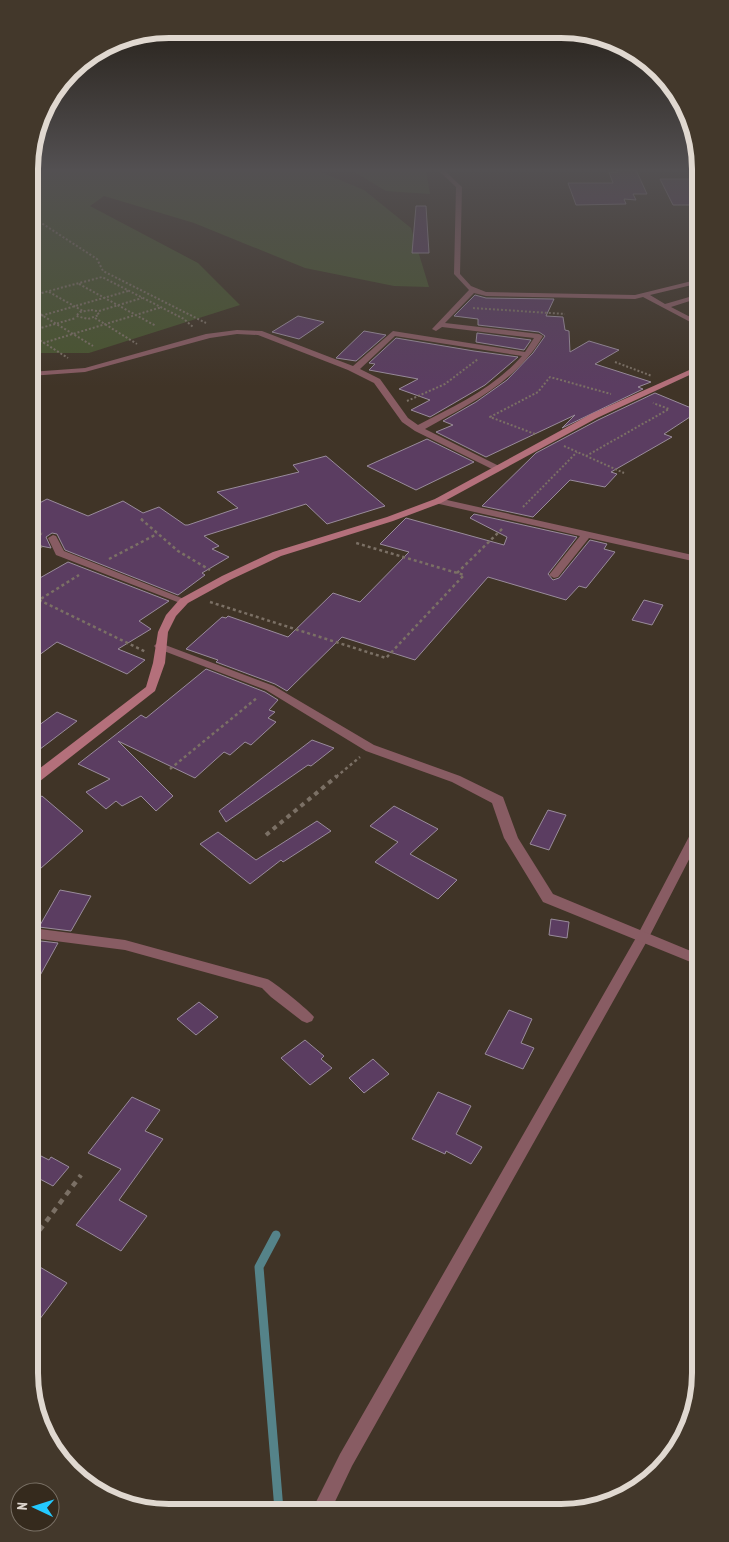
<svg xmlns="http://www.w3.org/2000/svg" width="729" height="1542" font-family="'PT Sans Narrow',sans-serif">
  <style>
    .green { fill: #49552f }
    .lines { fill: none; stroke-linecap: round; stroke-linejoin: round }
    .stream { stroke: #558389; stroke-width: 9 }
    .building { fill: #5b3d61; stroke: #998b9b }
    .path-far3 { stroke: #7b7065; stroke-width: 2; stroke-dasharray: 2 2; stroke-linecap: butt }
    .path-far2 { stroke: #7b7065; stroke-width: 2.5; stroke-dasharray: 3 3; stroke-linecap: butt }
    .path-far1 { stroke: #7b7065; stroke-width: 4; stroke-dasharray: 4.5 4.5; stroke-linecap: butt }
    .path { stroke: #7b7065; stroke-width: 4.5; stroke-dasharray: 5.5 5.5; stroke-linecap: butt }
    .lane { fill: #885c63; fill-rule: evenodd }
    .street { fill: #885c63; fill-rule: evenodd }
    .secondary { fill: #b4707b; fill-rule: evenodd }
    .rim { fill: none; stroke: #e0d8d0; stroke-width: 6 }
  </style>
  <rect width="100%" height="100%" fill="#403427"/>
  <!-- green -->
  <path class="green" d="M29 170H316L364 190 411 228 429 287 394 286 305 268 194 223 104 196 90 206 198 263 240 305 89 353H30Z
    M351 170H426L430 194 386 191Z"/>
  <g class="lines">
    <!-- stream -->
    <path class="stream" d="M276 1235 259 1267 279 1510"/>
  </g>
  <!-- building -->
  <path class="building" d="M617 170H636L647 194H633L636 200 624 199 626 204 576 205 568 183H613L609 172H618Z
    M660 179H696V205H673Z
    M416 206H426L429 253H412Z
    M475 295 486 298 554 299 546 316 563 317 565 330 569 331 570 352 589 341 619 350 595 364 651 382 638 387 643 389 562 428 575 415 486 457 436 432 453 425 443 421 476 402 507 380 533 353 545 336 539 332 478 325V319L454 316Z
    M298 316 324 322 299 339 272 332Z
    M364 331 386 335 356 361 336 358Z
    M477 333 531 340 524 350 476 342Z
    M396 338 474 351 518 357 485 385 430 417 411 410 430 400 399 389 418 379 369 370 375 364 369 363Z
    M655 393 696 410V413L664 434 672 437 611 472 617 474 605 487 570 480 533 517 482 506 536 453 598 420Z
    M427 439 474 462 416 490 367 466Z
    M326 456 385 506 327 524 306 504 204 536 219 546 212 549 229 557 202 573 205 575 178 595 65 550 57 534 52 533 46 537 51 548 30 544V508L47 499 88 516 123 501 143 513 159 507 185 525H188L238 508 217 492 299 472 293 465Z
    M474 514 577 537 548 574 553 580 559 578 590 540 607 544 604 549 615 552 586 588 579 586 566 600 488 577 415 660 342 637 287 691 275 684 216 662 218 660 186 649 222 617 226 618 228 616 288 637 333 593 360 602 409 552 380 544 406 518 504 545 507 537 470 518Z
    M68 562 169 601 139 621 151 629 118 649 145 660 127 674 57 642 31 661V583Z
    M644 600 663 605 652 625 632 620Z
    M206 669 265 692 278 700 269 710 275 712 268 718 276 722 251 745 245 742 230 755 224 752 195 778 118 741 173 796 156 811 141 796 122 806 116 801 106 809 86 792 110 779 78 764 141 715 146 718Z
    M57 712 77 721 31 756V731Z
    M312 740 334 748 311 766 308 765 226 822 219 811Z
    M42 796 83 831 32 876 31 802Z
    M394 806 438 829 410 854 457 880 438 899 375 862 398 842 370 826Z
    M548 810 566 815 549 850 530 844Z
    M317 821 331 831 283 862 281 860 250 884 200 844 218 832 256 860Z
    M60 890 91 896 71 931 39 927Z
    M551 919 569 922 567 938 549 935Z
    M32 940 58 943 32 990Z
    M199 1002 218 1017 196 1035 177 1019Z
    M509 1010 532 1019 521 1043 534 1048 523 1069 485 1054Z
    M305 1040 324 1056 321 1059 332 1068 310 1085 281 1058Z
    M373 1059 389 1074 364 1093 349 1078Z
    M438 1092 471 1106 456 1134 482 1147 471 1164 446 1151 445 1154 412 1139Z
    M132 1097 160 1110 145 1131 163 1139 119 1200 147 1216 121 1251 76 1225 121 1169 88 1153Z
    M33 1152 49 1160 51 1157 69 1167 53 1186 38 1178H33Z
    M33 1263 67 1283 33 1328Z"/>
  <g class="lines">
    <!-- path-far3 -->
    <path class="path-far3" d="M29 215 97 259 103 271 206 323
      M79 284 156 326
      M49 292 83 311
      M30 296 102 277 184 319 193 327
      M30 308 93 346
      M473 308 565 314
      M91 310 97 311 99 315 88 319 76 316 80 312Z
      M99 311 142 298
      M95 318 137 344
      M30 319 128 291
      M30 331 76 318
      M30 334 68 358
      M43 343 162 307
      M615 362 652 376
      M407 401 445 384 478 359
      M535 434 490 417 538 392 550 377 611 394
      M564 446 624 473
      M586 456 669 409 653 403
      M523 507 577 452
      M141 519 143 520"/>
    <!-- path-far2 -->
    <path class="path-far2" d="M141 519 178 551 210 570
      M30 530 42 534
      M30 554 42 546
      M109 559 157 534
      M457 573 503 528
      M39 600 146 652
      M210 602 386 658 464 575 356 543
      M31 605 79 575
      M695 626H697
      M170 769 258 697
      M336 777 360 757"/>
    <!-- path-far1 -->
    <path class="path-far1" d="M266 835 337 776"/>
    <!-- path -->
    <path class="path" d="M33 1239 81 1175"/>
    <!-- lane -->
    <path class="lane" d="M698 827V842L647 941 352 1466 331 1510H312L340 1454 637 936 692 831Z
      M32 928 125 940 267 979C272 980 311 1012 314 1017L312 1021 307 1023 302 1021 271 997 262 988 125 950 32 938Z"/>
    <!-- street -->
    <path class="street" d="M438 170H444L462 187 460 274 471 286 486 292 635 295 696 280V284L650 295 665 304 696 295V299L671 307 696 320V325L643 297 635 299 486 296 474 293 445 323 539 334 543 336C516 382 470 404 425 429L499 466V470L496 471 415 431 402 422 374 383 348 370 258 335 237 334 210 338 85 372 30 376V372L85 368 206 334 237 330 262 331 353 366 393 331 525 352 534 338 442 327 436 331 432 329 469 290 454 274 456 187ZM395 336 522 356C494 388 455 406 418 425L408 418 380 379 360 369Z
      M438 498 697 556V562L589 538 558 577 554 578 549 575 580 536 435 503V499Z
      M53 535 56 536 64 551 189 601 184 604 180 603 56 555 48 538Z
      M160 643 274 686 374 745 460 776 503 797 518 838 553 894 698 954V965L543 902 504 838 492 803 452 782 366 751 266 690 156 648 154 646 156 644Z"/>
    <!-- secondary -->
    <path class="secondary" d="M696 367V372L597 418 441 503 393 521 281 556 230 580 188 603 176 616 168 632 165 663 155 691 35 785 31 786V775L146 687 153 663 158 632 166 615 180 599 222 576 273 552 387 517 435 499 591 414Z"/>
  </g>
  <!-- sky -->
  <linearGradient id="sky" x2="0" y2="1"><stop stop-color="#231d15"/><stop offset="0.44" stop-color="#535052"/><stop offset="1" stop-color="#535052" stop-opacity="0"/></linearGradient>
  <rect width="729" height="386" fill="url(#sky)"/>
  <!-- crop -->
  <path d="M0 0H729V1542H0ZM169 38H561A131 131 0 0 1 692 169V1373A131 131 0 0 1 561 1504H169A131 131 0 0 1 38 1373V169A131 131 0 0 1 169 38Z" fill="#43382b" fill-rule="evenodd"/>
  <path class="rim" d="M169 38H561A131 131 0 0 1 692 169V1373A131 131 0 0 1 561 1504H169A131 131 0 0 1 38 1373V169A131 131 0 0 1 169 38Z"/>
  <!-- north arrow -->
  <g transform="translate(35 1507) rotate(274)"><circle r="24" fill="#352a1d" stroke="#797065"/>
  <path d="M0-4L9 19L0 12L-9 19Z" fill="#24c9fe"/>
  <text y="-8" font-size="14" font-weight="bold" text-anchor="middle" fill="#e0d8d0">N</text>
  </g>
</svg>
